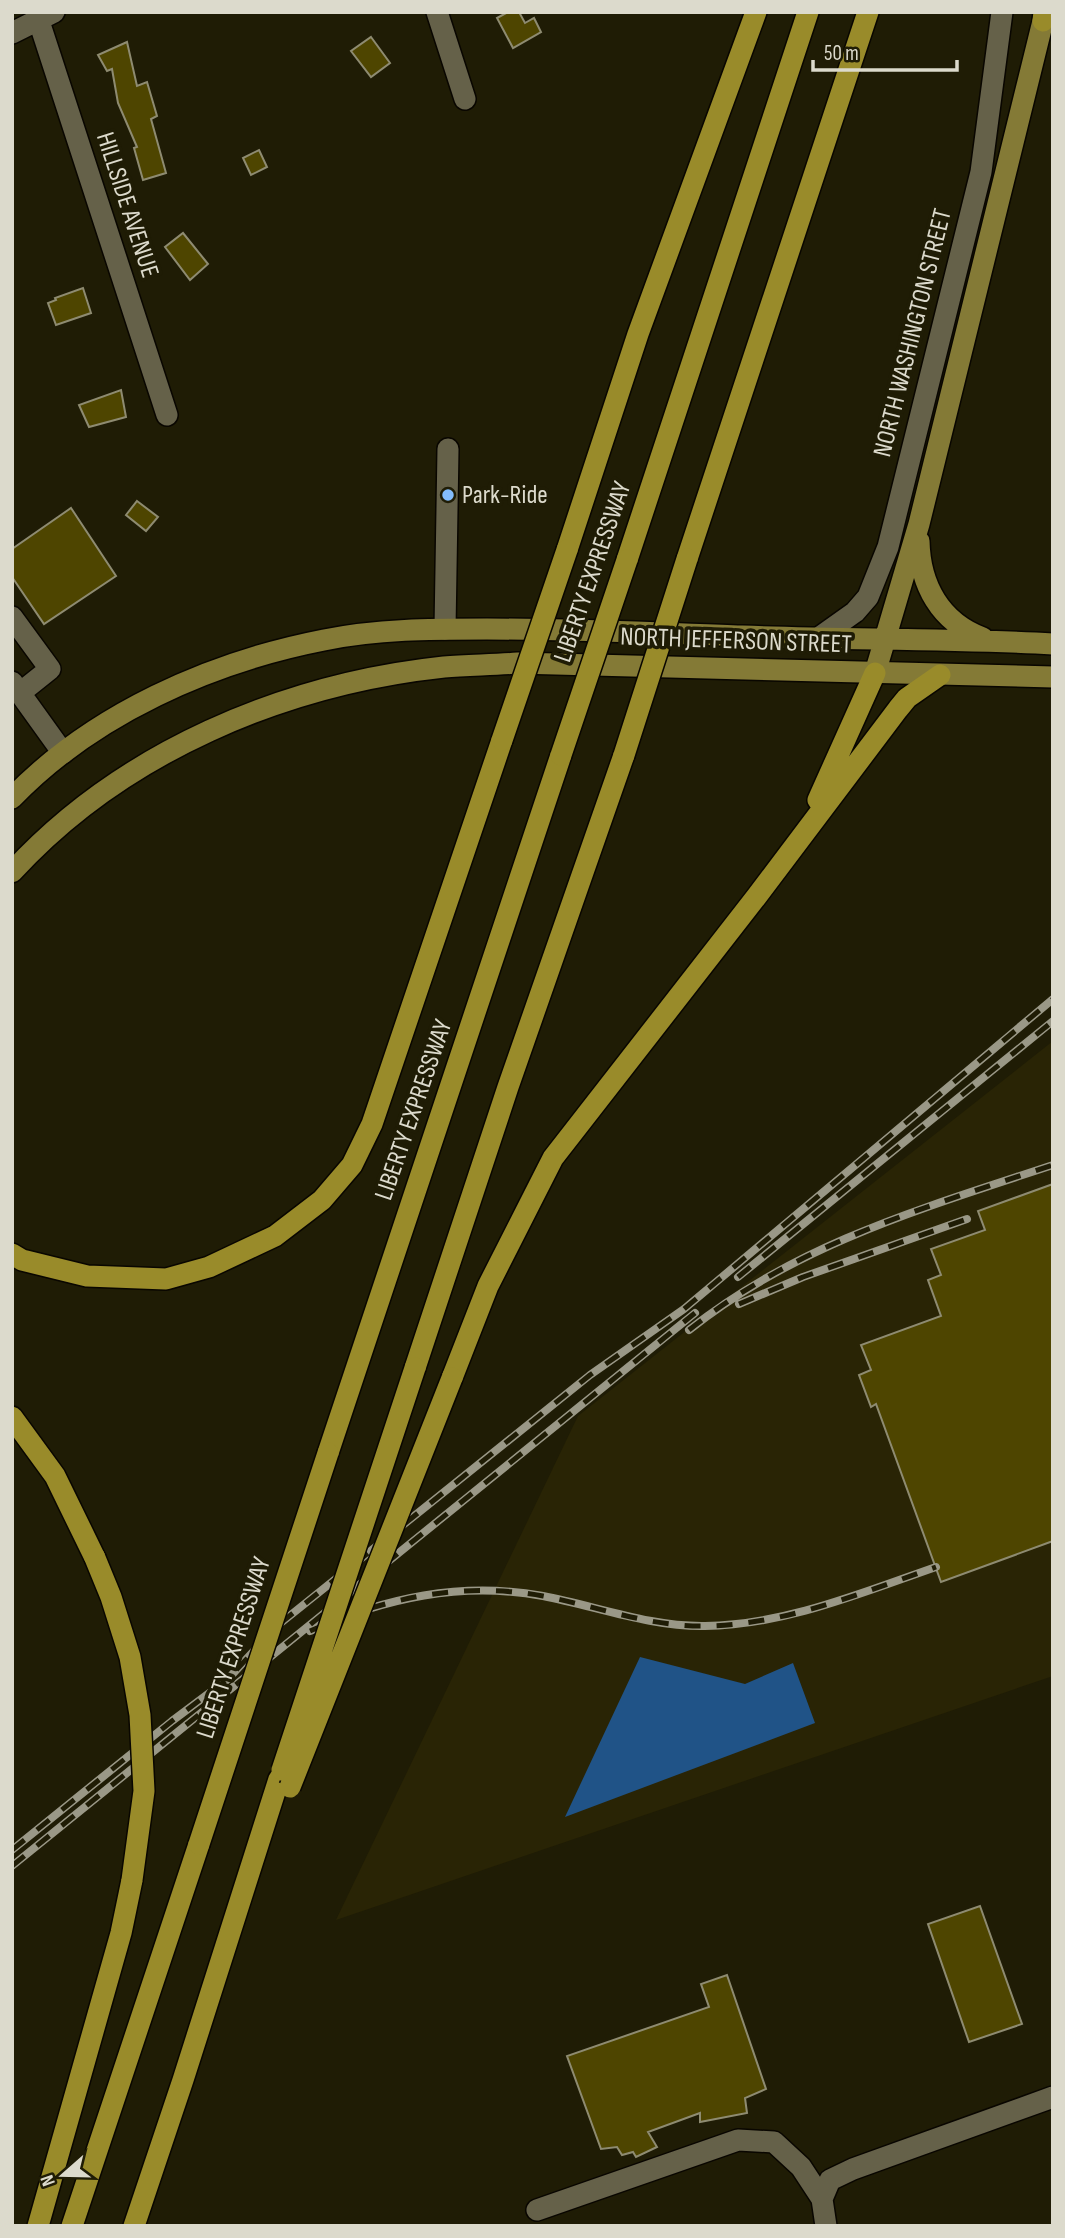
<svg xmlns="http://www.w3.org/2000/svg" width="1065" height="2238" font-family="'Sofia Sans Condensed',sans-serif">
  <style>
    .built { fill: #292405 }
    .water { fill: #205387 }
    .building { fill: #4e4500; stroke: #8e8b71; stroke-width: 2 }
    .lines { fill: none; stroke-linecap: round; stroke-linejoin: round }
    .minor-casing { stroke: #090600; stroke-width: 24 }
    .major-casing { stroke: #090600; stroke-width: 24 }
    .highway-casing { stroke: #090600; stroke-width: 24 }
    .minor { stroke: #656149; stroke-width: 21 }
    .major { stroke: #847a36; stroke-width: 21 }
    .highway { stroke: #998b2a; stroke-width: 21 }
    .rail-casing { stroke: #9a9887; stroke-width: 8 }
    .rail { stroke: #1f1c05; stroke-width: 5; stroke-dasharray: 16; stroke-linecap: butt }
    .highway-bridge-casing { stroke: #090600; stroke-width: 24; stroke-linecap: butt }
    .highway-bridge { stroke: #998b2a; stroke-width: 21 }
    .poi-dot { fill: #83bcfb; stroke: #1f1c05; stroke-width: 2.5 }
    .labels { text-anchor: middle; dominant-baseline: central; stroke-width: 7; stroke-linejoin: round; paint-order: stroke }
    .street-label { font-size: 26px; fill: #dcdacc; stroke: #1f1c05 }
    .poi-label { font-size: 26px; fill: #dcdacc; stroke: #1f1c05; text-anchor: start }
  </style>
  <rect width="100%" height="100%" fill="#1f1c05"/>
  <!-- built -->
  <path class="built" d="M1053 1041V1676L336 1920 578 1416Z"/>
  <!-- water -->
  <path class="water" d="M640 1657 745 1684 793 1663 815 1723 565 1817Z"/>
  <!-- building -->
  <path class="building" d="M508 12H519L525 23 534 18 541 32 513 48 497 18Z
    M371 37 390 63 371 77 351 51Z
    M127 42 137 86 147 82 157 116 151 119 166 173 143 180 134 148 137 147 118 103 112 69 107 71 98 55Z
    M259 150 267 167 251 175 243 158Z
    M183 233 208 264 190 280 165 247Z
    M83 288 91 313 56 325 48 303 56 300 55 298Z
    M121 390 126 417 89 427 79 405Z
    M137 501 158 517 146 531 126 515Z
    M71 508 116 576 44 624 12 577V549Z
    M1053 1184V1541L941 1582 876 1404 871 1407 859 1375 871 1370 861 1345 941 1316 928 1280 941 1275 931 1249 985 1230 978 1211Z
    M980 1906 1022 2024 969 2042 928 1924Z
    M727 1975 766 2089 745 2098 747 2113 700 2122V2113L648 2132 657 2147 636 2157 633 2152 622 2155 617 2147 601 2149 567 2056 709 2007 701 1984Z"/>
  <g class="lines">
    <!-- minor casing -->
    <g class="minor-casing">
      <path id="minor" d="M36 12 167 415
        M437 12 465 99
        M12 33 54 12
        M12 617 50 669 20 693
        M445 629 448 449
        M817 639 855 612 868 597 888 547 981 172 1002 12
        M12 682 63 753
        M537 2210 738 2140 774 2142 801 2167 822 2199
        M826 2226 822 2199 830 2180 853 2169 1053 2097"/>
    </g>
    <!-- major casing -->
    <g class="major-casing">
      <path id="major" d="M919 541C920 585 940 622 983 638
        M875 673 919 524 1043 21
        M12 798C93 714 211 662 324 640 377 629 432 629 487 629 572 629 657 633 742 636 846 640 950 638 1053 644
        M12 872C122 752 284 684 444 667 468 665 493 665 518 663L1053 677"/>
    </g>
    <!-- highway casing -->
    <g class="highway-casing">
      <path id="highway" d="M1043 21 1044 12
        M567 550 638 334 756 12
        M687 559 868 12
        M627 560 808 12
        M818 800 875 673
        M12 1254 22 1260 87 1276 166 1279 209 1267 275 1236 322 1200 352 1165 372 1124 502 740
        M415 1368 508 1087 624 755
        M452 1378 488 1286 553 1158 757 896 898 709 907 698 940 675
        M12 1417 55 1476 95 1558
        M328 1453 561 755
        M38 2226 121 1933 132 1880
        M72 2226 199 1844
        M134 2226 183 2080 279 1779"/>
    </g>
    <!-- minor -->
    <use href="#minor" class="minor"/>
    <!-- major -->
    <use href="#major" class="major"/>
    <!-- highway -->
    <use href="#highway" class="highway"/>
    <!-- rail casing -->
    <g class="rail-casing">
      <path id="rail" d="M738 1277 1053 1021
        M739 1304 803 1277 967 1219
        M689 1330C797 1244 923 1208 1053 1165
        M310 1631C385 1598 461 1581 543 1596 596 1606 650 1627 705 1626 785 1625 861 1593 936 1567
        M12 1850 172 1721 228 1679 277 1626 590 1375 684 1309 1053 999
        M12 1866 695 1313"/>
    </g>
    <!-- rail -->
    <use href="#rail" class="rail"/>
    <!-- highway-bridge casing -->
    <g class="highway-bridge-casing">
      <path id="highway-bridge" d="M502 740 567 550
        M561 755 627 560
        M624 755 687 559
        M95 1558 111 1597 130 1657 140 1715 144 1791 132 1880
        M282 1770 415 1368
        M290 1787 452 1378
        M199 1844 328 1453"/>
    </g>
    <!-- highway-bridge -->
    <use href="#highway-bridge" class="highway-bridge"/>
  </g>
  <!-- markers -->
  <circle class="poi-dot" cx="448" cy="495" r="7"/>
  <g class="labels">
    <!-- street labels -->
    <g class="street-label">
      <text transform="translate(127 205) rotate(72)">HILLSIDE AVENUE</text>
      <text transform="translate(913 333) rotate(-76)">NORTH WASHINGTON STREET</text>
      <text transform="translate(593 572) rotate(-71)">LIBERTY EXPRESSWAY</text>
      <text transform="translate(736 641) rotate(2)">NORTH JEFFERSON STREET</text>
      <text transform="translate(414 1110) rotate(-71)">LIBERTY EXPRESSWAY</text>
      <text transform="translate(234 1648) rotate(-72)">LIBERTY EXPRESSWAY</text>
    </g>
    <!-- poi labels -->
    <g class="poi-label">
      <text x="462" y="495">Park-Ride</text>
    </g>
  </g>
  <!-- border -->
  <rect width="1065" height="2238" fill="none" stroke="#dcdacc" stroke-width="28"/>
  <!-- north arrow -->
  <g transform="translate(63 2175) rotate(250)" stroke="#1f1c05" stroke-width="5" paint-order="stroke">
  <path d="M0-5L12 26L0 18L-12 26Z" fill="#dcdacc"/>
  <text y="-10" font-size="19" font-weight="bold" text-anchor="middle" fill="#dcdacc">N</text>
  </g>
  <!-- scale -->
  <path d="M813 60v10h144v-10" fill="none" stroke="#dcdacc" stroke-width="3.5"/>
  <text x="824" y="60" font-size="21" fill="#dcdacc" stroke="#1f1c05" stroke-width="5" paint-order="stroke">50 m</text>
</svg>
